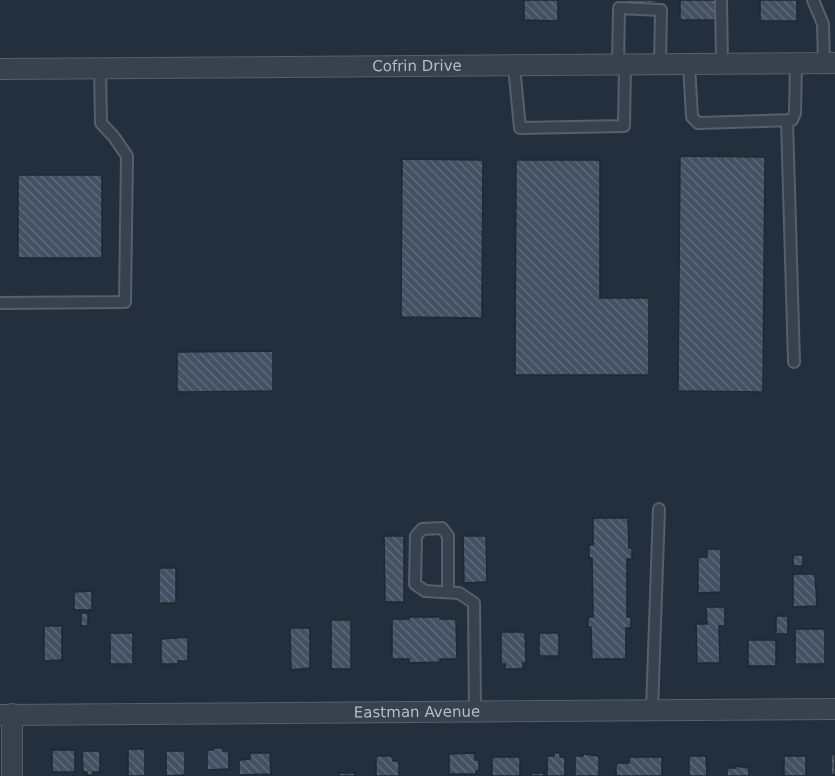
<svg xmlns="http://www.w3.org/2000/svg" width="835" height="776" font-family="'DejaVu Sans',sans-serif">
  <style>
    .building { fill: url(#building-back-hatch); stroke: #1f2835; stroke-width: 1.5 }
    .lines { fill: none; stroke-linecap: round; stroke-linejoin: round }
    .lane-casing { stroke: #565f6c; stroke-width: 14 }
    .street-casing { stroke: #565f6c; stroke-width: 22 }
    .lane { stroke: #38414e; stroke-width: 10 }
    .street { stroke: #38414e; stroke-width: 20 }
    .labels { text-anchor: middle; dominant-baseline: central; stroke-width: 4.5; stroke-linejoin: round; paint-order: stroke }
    .street-label { font-size: 15px; fill: #b4bcc9; stroke: #1d2633 }
  </style>
  <defs>
    <pattern id="building-back-hatch" width="6" height="6" patternUnits="userSpaceOnUse" patternTransform="scale(1.5)"><rect width="6" height="6" fill="#455162"/><path d="M-1 5l2 2M0 0l6 6M5-1l2 2" fill="none" stroke="#5d6877"/></pattern>
  </defs>
  <rect width="100%" height="100%" fill="#242f3e"/>
  <!-- building -->
  <path class="building" d="M524 0H558V21L524 20Z
    M626 0H656V3H626Z
    M680 0H716V20H680Z
    M760 0H797V21H760Z
    M680 156 765 157 763 392 678 391Z
    M402 159 483 160 482 318 401 317Z
    M516 160H600V298H649V375H515Z
    M18 175H102V258H18Z
    M273 351V391L177 392V352Z
    M593 518H628L629 548H632V559H627V617H631V628H626V659H592L591 627H588V617H593L592 558H589V545H593Z
    M384 536H404V602H385Z
    M463 536H486L487 582 464 583Z
    M707 549H721V592L698 593V557H707Z
    M793 555H803V566H793Z
    M159 568H176V603H159Z
    M793 574H815L817 606 793 607Z
    M92 591V610H74V592Z
    M706 607H725V626H719L720 663H697L696 624H707Z
    M81 613H88V626H81Z
    M776 616H788V634H776Z
    M409 617H440V619H456L457 659H440V662L409 663V659H392V619H409Z
    M331 620H351V669H331Z
    M44 626H62V660L44 661Z
    M290 628H310V668L291 670Z
    M795 629H825V664H795Z
    M501 632H525L526 663H523V669H505V664H501Z
    M110 633H133V664H110Z
    M539 633H559V656H539Z
    M188 637V661H178V664H161V639Z
    M748 640H776V666H748Z
    M213 748H223V751H229V769L207 770V750H213Z
    M128 749H145V776H128Z
    M52 750H75V772H52Z
    M82 751H100V772H93V775H87V772H83Z
    M166 751H185V775L166 776Z
    M250 753H270L271 774 239 775V760L250 759Z
    M475 753V760H479V771H476V774H449V754Z
    M554 753H560V757H565V776H547V756H554Z
    M583 754 599 756V776H575V756H583Z
    M831 754H835V775H831Z
    M376 756H392L393 761H399V776H376Z
    M689 756H706L707 776H689Z
    M784 756H806V776H784Z
    M492 757H520V776H492Z
    M629 757H662V776H616V763H629Z
    M735 766 749 768V776H727V768H735Z
    M339 773H355V776H339Z
    M531 773H544V776H531Z"/>
  <g class="lines">
    <!-- lane casing -->
    <g class="lane-casing">
      <path id="lane" d="M721 0 722 64
        M813 0 823 24 824 63
        M618 65 619 8 661 10 660 65
        M689 65 692 117 698 123 792 120 795 113 796 64
        M514 66 520 128 624 126 625 65
        M787 121 794 362
        M0 303 125 302 127 156 114 137 101 123 100 69
        M448 592V536L442 528 422 529 416 536 415 584 425 591 459 593 474 603 475 712
        M652 710 659 509"/>
    </g>
    <!-- street casing -->
    <g class="street-casing">
      <g id="street">
        <path id="s1" d="M0 69 835 63"/>
        <path d="M12 714V776"/>
        <path id="s2" d="M0 715 835 709"/>
      </g>
    </g>
    <!-- lane -->
    <use href="#lane" class="lane"/>
    <!-- street -->
    <use href="#street" class="street"/>
  </g>
  <g class="labels">
    <!-- street labels -->
    <g class="street-label">
      <text stroke="none"><textPath href="#s1" startOffset="417">Cofrin Drive</textPath></text>
      <text stroke="none"><textPath href="#s2" startOffset="417">Eastman Avenue</textPath></text>
    </g>
  </g>
</svg>
